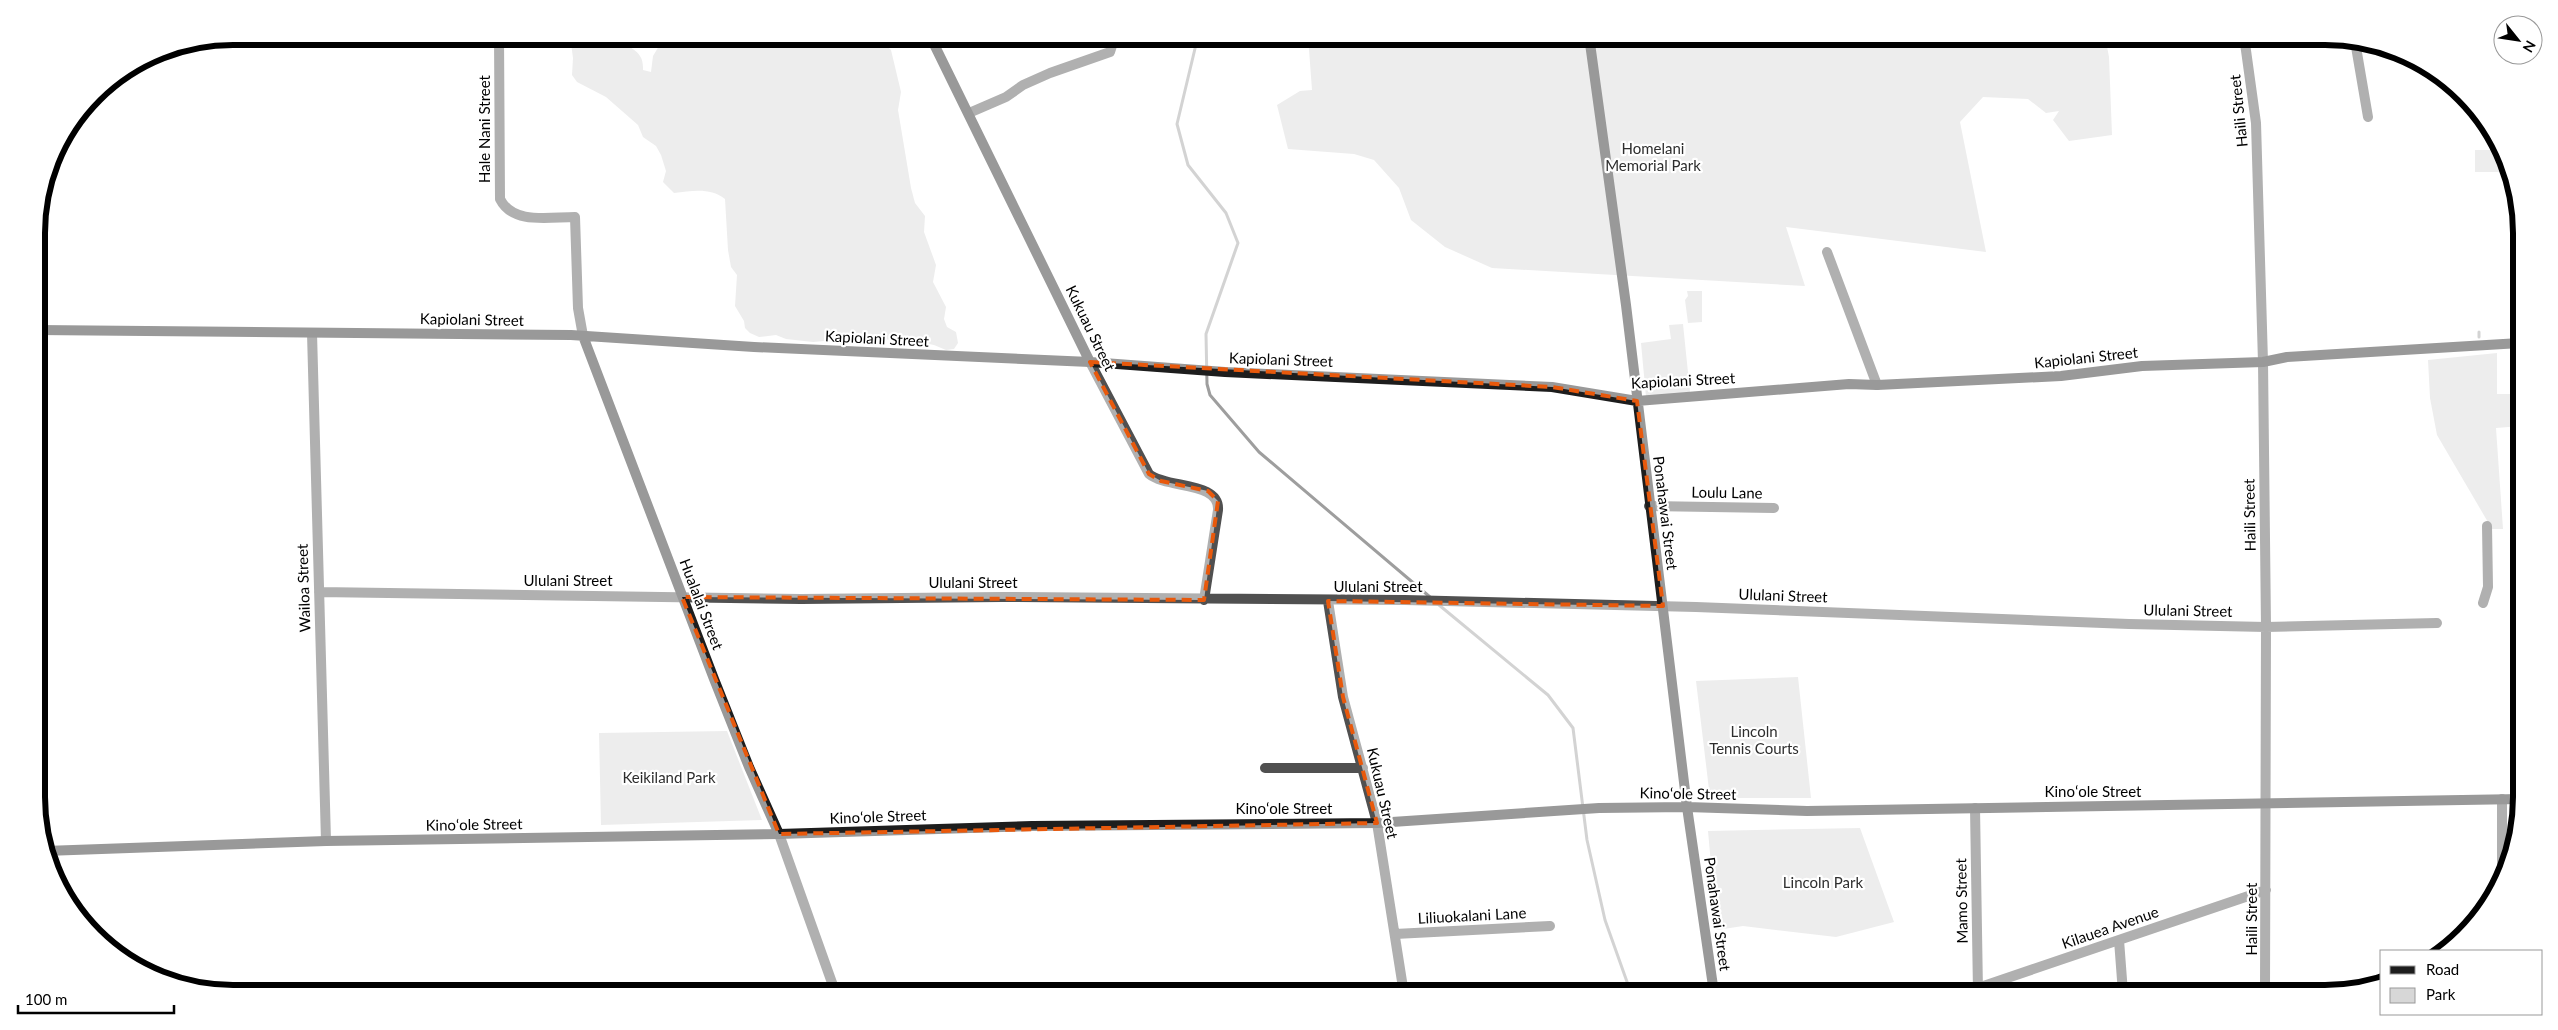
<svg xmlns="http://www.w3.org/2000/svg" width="2558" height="1030" font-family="Lato,sans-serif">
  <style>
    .green { fill: #d7d7d7 }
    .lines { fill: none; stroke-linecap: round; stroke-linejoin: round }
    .stream { stroke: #9e9e9e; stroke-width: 3 }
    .street { stroke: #505050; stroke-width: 10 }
    .secondary { stroke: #1d1d1d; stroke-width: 10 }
    .marked { fill: none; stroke: #e8590c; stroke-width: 4; stroke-dasharray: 10 6; stroke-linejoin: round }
    .labels { text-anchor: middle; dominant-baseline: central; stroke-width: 4.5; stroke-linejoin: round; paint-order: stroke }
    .street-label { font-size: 15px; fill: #000; stroke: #fff }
    .park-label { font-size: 15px; fill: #2e2e2e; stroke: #fff }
    .rim { fill: none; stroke: #000; stroke-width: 6 }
  </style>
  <rect width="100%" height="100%" fill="#fff"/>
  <!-- green -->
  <path class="green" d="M570 36H623C629 53 644 48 643 70L651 72 653 56 665 36 877 37 891 50 901 92 898 110 911 188 915 203 925 216 924 232 936 265 933 282 946 307 944 319 947 327 956 332 958 343 954 349 946 350 934 345 898 338 878 341 872 338H857L813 342 786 339 776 335 759 337 750 333 745 328 744 321 735 306 737 275 731 267 728 250 725 199C710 187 692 191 674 193L663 182 666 171 661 155 656 146 643 137 638 125 606 97 577 82 572 75 573 58Z
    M1308 36H2105L2109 57 2112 135 2069 141 2053 120 2059 111 2046 113 2028 99 1983 97 1960 122 1986 252 1786 227 1805 286 1492 268 1445 247 1411 220 1399 188 1374 160 1354 154 1288 149 1277 105 1300 91 1312 90Z
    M2475 150H2502L2510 172H2475Z
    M1687 291H1702V322L1688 323 1685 300 1688 296Z
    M1683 324 1690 392 1646 397 1641 343 1671 339 1669 325Z
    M2497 353V394H2521V426L2496 428 2503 529H2492L2437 435 2430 398 2428 360Z
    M1798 677 1811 798H1710L1696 681Z
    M727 731 762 820 601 825 599 733Z
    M1860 828 1894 922 1836 937 1743 926 1717 930 1708 831Z"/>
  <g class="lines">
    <!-- stream -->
    <path class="stream" d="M1198 36 1177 124 1188 165 1226 213 1238 243 1206 334 1207 384 1210 395 1259 452 1430 597
      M2479 337V332
      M1439 605 1548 695 1573 728 1587 840 1605 920 1631 993"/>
    <!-- street -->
    <path class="street" d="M499 36 500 199C513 225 549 217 575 217L578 308 583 336
      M2244 36 2256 123 2263 362 2266 627 2265 993
      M2355 41 2368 117
      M969 113 1006 97 1023 85 1050 73 1110 52 1115 36
      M1827 252 1877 385
      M312 333 326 841
      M1090 362 1149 474C1167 489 1220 481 1218 510L1204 600
      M1649 506 1774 508
      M319 592 801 599 1002 597 1405 600 1696 607 2129 624 2266 627 2437 623
      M1328 601 1343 697 1377 823 1404 994
      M2483 603 2488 587 2487 526
      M1265 768H1363
      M1975 808 1978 992
      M779 834 836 994
      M2502 878V799
      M1395 934 1550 926
      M2119 940 2123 993
      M1963 993 2266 890"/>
    <!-- secondary -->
    <path class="secondary" d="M930 36 1090 362
      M1589 36 1626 305 1687 807 1714 993
      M37 330 571 335 754 347 1090 362 1225 372 1552 387 1637 401 1849 384 1877 385 2061 376 2142 366 2263 362 2287 357 2520 343
      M583 336 714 679 749 767 779 834
      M45 851 326 841 779 834 1032 826 1377 823 1599 808 1687 807 1807 811 2521 799"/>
  </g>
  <!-- marked area -->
  <path d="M0 0H2558V1030H0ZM1090 362 1552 387 1637 401 1663 606 1328 601 1343 697 1377 823 779 834 682 597 1204 600 1218 501 1208 491 1161 481 1149 474Z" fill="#fff" fill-opacity=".55" fill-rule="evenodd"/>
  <path class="marked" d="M1090 362 1552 387 1637 401 1663 606 1328 601 1343 697 1377 823 779 834 682 597 1204 600 1218 501 1208 491 1161 481 1149 474Z"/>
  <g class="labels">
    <!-- street labels -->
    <g class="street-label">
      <text transform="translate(2238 111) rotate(-96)">Haili Street</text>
      <text transform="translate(484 129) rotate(-90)">Hale Nani Street</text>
      <text transform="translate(472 319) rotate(1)">Kapiolani Street</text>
      <text transform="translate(1091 328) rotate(64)">Kukuau Street</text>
      <text transform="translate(877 338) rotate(3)">Kapiolani Street</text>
      <text transform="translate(2086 357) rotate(-6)">Kapiolani Street</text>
      <text transform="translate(1281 359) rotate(2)">Kapiolani Street</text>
      <text transform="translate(1683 380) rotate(-3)">Kapiolani Street</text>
      <text transform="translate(1727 492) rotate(1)">Loulu Lane</text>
      <text transform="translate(1666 513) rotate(83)">Ponahawai Street</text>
      <text transform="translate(2249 515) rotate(-91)">Haili Street</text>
      <text x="568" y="580">Ululani Street</text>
      <text x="973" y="582">Ululani Street</text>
      <text x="1378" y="586">Ululani Street</text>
      <text transform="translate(303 588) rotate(-92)">Wailoa Street</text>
      <text transform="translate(1783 595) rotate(2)">Ululani Street</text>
      <text transform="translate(702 604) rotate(69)">Hualalai Street</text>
      <text transform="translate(2188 610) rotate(1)">Ululani Street</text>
      <text x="2093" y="791">Kinoʻole Street</text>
      <text transform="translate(1383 793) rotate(77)">Kukuau Street</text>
      <text transform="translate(1688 793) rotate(1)">Kinoʻole Street</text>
      <text x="1284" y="808">Kinoʻole Street</text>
      <text transform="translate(878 816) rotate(-2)">Kinoʻole Street</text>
      <text transform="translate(474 824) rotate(-1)">Kinoʻole Street</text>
      <text transform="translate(1961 901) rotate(-91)">Mamo Street</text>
      <text transform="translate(1718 914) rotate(82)">Ponahawai Street</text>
      <text transform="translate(1472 915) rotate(-3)">Liliuokalani Lane</text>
      <text transform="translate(2251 919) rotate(-90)">Haili Street</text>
      <text transform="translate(2110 927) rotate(-19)">Kilauea Avenue</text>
    </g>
    <!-- park labels -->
    <g class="park-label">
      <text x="1653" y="148">Homelani<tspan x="1653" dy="17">Memorial Park</tspan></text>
      <text x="1754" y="731">Lincoln<tspan x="1754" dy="17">Tennis Courts</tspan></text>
      <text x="669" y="777">Keikiland Park</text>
      <text x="1823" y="882">Lincoln Park</text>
    </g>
  </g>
  <!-- crop -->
  <path d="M0 0H2558V1030H0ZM233 45H2325A188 188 0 0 1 2513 233V797A188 188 0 0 1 2325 985H233A188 188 0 0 1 45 797V233A188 188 0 0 1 233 45Z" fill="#fff" fill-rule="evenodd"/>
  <path class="rim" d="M233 45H2325A188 188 0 0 1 2513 233V797A188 188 0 0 1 2325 985H233A188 188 0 0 1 45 797V233A188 188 0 0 1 233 45Z"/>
  <!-- legend -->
  <rect x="2380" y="950" width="162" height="65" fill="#ffffff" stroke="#999999"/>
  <rect x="2390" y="966" width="25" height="8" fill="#1d1d1d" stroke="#999999"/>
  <text x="2426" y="975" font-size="15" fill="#000000">Road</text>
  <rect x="2390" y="988" width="25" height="15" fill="#d7d7d7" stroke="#999999"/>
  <text x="2426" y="1000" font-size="15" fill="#000000">Park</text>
  <!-- north arrow -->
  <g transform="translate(2518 40) rotate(120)"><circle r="24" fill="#ffffff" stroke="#999999"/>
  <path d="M0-4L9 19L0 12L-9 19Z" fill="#000000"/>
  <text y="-8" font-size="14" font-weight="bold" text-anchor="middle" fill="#000000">N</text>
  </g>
  <!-- scale -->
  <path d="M18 1005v8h156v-8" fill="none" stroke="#000000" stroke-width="2.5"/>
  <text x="25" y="1005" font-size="15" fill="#000000" stroke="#ffffff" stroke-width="4" paint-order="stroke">100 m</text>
</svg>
